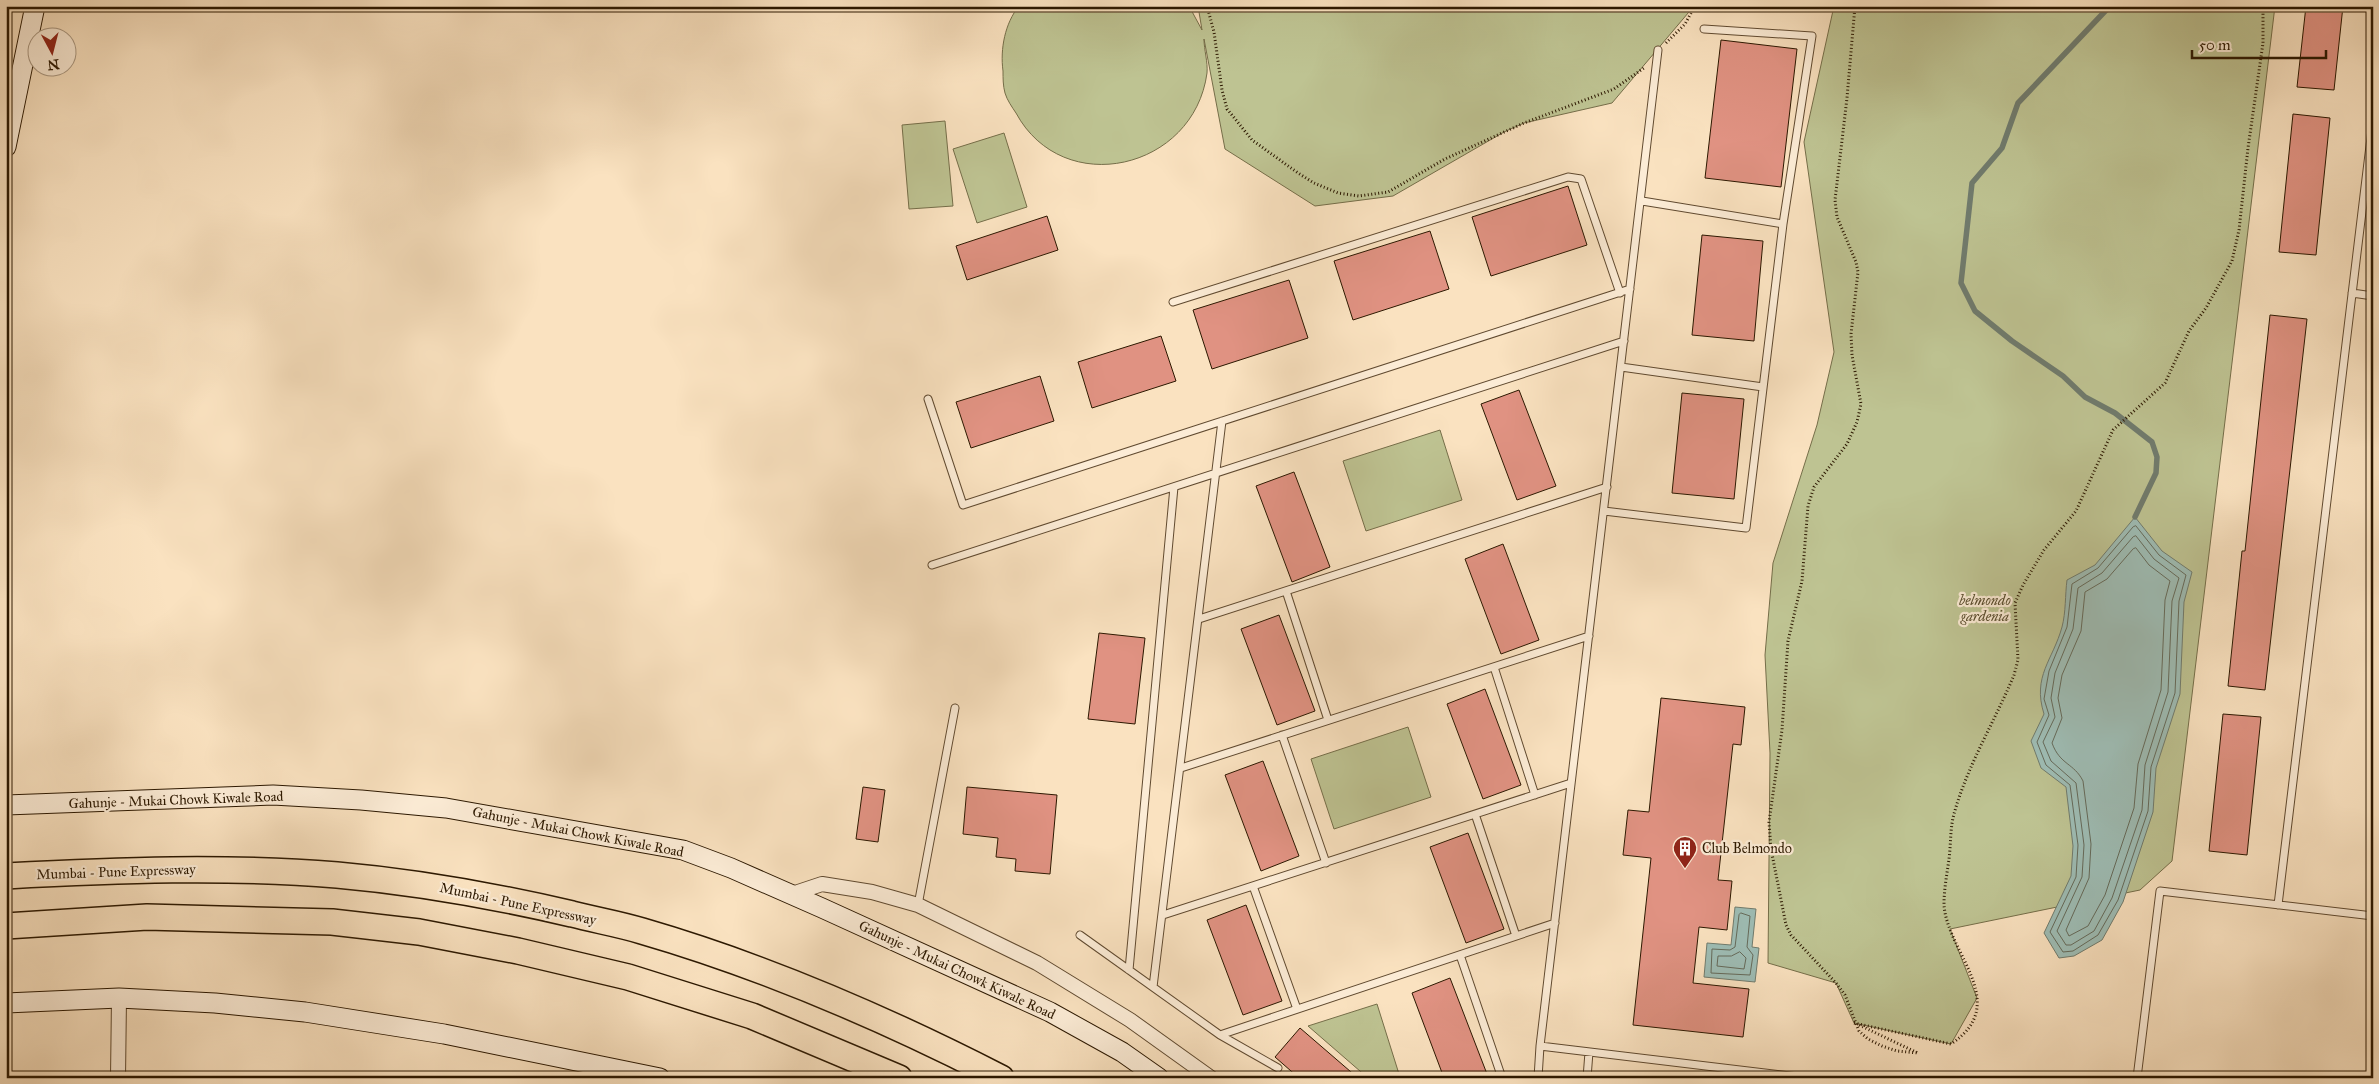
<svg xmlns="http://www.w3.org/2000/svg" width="2379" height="1084" font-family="'IM FELL Great Primer',serif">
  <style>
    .green { fill: #bec392; stroke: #756e49 }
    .water { fill: #9ebdb5; stroke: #707b6d }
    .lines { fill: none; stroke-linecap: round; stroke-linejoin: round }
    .shore { stroke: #656a5a; stroke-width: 1 }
    .stream { stroke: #707b6d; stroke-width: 5.5 }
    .building { fill: #e09282; stroke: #2c1800 }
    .lane-casing { stroke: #604a30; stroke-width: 9 }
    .street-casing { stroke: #604a30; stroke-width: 16 }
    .secondary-casing { stroke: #2c1800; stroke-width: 21 }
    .highway-casing { stroke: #2c1800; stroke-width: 28 }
    .path { stroke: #2c1800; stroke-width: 3; stroke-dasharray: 1 2.5; stroke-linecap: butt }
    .lane { stroke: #fcecd6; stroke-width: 7 }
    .street { stroke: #fcecd6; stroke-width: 14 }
    .secondary { stroke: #fcecd6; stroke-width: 19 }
    .highway { stroke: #fae2c0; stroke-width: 25 }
    .labels { text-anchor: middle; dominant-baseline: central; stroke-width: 4.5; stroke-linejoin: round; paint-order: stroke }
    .park-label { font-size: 14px; font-style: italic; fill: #584b2c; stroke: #fcecd6 }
    .street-label { font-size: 14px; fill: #2c1800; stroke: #fcecd6 }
    .poi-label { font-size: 14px; fill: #2c1800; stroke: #fcecd6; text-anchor: start }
  </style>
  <rect width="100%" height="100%" fill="#fae2c0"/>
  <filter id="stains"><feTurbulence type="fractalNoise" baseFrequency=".004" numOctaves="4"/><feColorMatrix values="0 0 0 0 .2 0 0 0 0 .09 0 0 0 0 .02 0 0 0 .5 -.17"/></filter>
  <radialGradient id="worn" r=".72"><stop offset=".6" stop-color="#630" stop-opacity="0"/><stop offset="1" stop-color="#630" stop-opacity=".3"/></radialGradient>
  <!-- green -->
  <path class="green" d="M1019 6H1189L1202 30 1198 6H1694L1612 103 1524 123 1504 132 1393 196 1315 206 1225 149 1204 39C1204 50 1208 62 1207 73 1194 170 1063 200 1016 113 1012 107 1007 100 1005 93 1003 86 1003 78 1003 71 1000 49 1005 23 1019 6Z
    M1834 6H2275L2172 861 2140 890 1950 929 1977 998 1951 1044 1854 1023 1836 983 1768 963 1770 753 1765 655 1773 563 1817 425 1834 352 1804 142Z
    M945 121 953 206 909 209 902 125Z
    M1004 133 1027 207 977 223 953 149Z
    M1440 430 1462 500 1366 531 1343 461Z
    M1408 727 1431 797 1334 829 1311 759Z
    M1377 1004 1399 1074 1388 1078H1368L1308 1026Z"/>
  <!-- water -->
  <path class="water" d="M2135 517 2162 551 2192 572 2184 602 2180 694 2156 768 2153 812 2123 902 2102 940 2074 956 2059 958 2044 933 2071 876 2073 846 2066 787 2041 768 2031 741 2044 714C2032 676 2053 660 2062 627 2066 612 2065 595 2067 580L2095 565Z
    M1735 907 1756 909 1752 947 1759 948 1755 982 1704 977 1707 943 1731 945Z"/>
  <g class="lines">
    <!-- shore -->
    <path class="shore" d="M2136 526 2159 555 2186 575 2179 601 2175 693 2151 767 2148 811 2118 900 2098 935 2073 951 2063 952 2050 932 2076 877 2078 845 2070 785 2046 765 2037 742 2049 715 2044 699 2049 671 2067 627 2072 584 2098 568 2133 527Z
      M2136 536 2154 559 2179 578 2172 601 2168 692 2145 765 2142 810 2112 898 2094 931 2071 945H2066L2057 931 2082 877 2084 845 2076 783 2051 761 2043 742 2055 717 2051 698 2055 673 2073 629 2078 588 2102 573 2133 537Z
      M2136 548 2149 565 2170 581 2165 600 2161 690 2138 764 2134 808 2105 895 2088 926 2069 936 2066 930 2089 878 2091 844 2083 781C2074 763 2060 765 2052 743L2062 718 2058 698 2062 675 2081 631 2085 592 2107 579 2133 549Z
      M1741 913 1750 916 1747 947 1753 955 1750 975 1711 973 1712 949 1730 950 1735 947 1739 915Z
      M1740 952 1746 958 1744 969 1717 966 1718 956H1731Z"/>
    <!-- stream -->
    <path class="stream" d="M2110 6 2018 103 2002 148 1972 183 1961 283 1975 311 2012 341 2063 376 2085 397 2115 413 2152 442 2157 457 2156 473 2135 517"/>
  </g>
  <!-- building -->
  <path class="building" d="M2306 6H2343L2334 90 2297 87Z
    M1721 40 1797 49 1781 187 1705 178Z
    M2293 114 2330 118 2316 255 2279 252Z
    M1568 186 1587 245 1491 276 1472 217Z
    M1047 216 1058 250 967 280 956 246Z
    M1430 231 1449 289 1353 320 1334 261Z
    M1702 235 1763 241 1754 341 1692 335Z
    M1289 280 1308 338 1212 369 1193 310Z
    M2270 315 2307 319 2265 690 2228 686 2242 551H2245Z
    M1161 336 1176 381 1092 408 1078 362Z
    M1040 376 1054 421 971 448 956 402Z
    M1519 390 1556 486 1517 500 1481 404Z
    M1682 393 1744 399 1734 499 1672 493Z
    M1294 472 1330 567 1292 582 1256 486Z
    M1503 544 1539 640 1501 654 1465 559Z
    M1279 615 1315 711 1277 725 1241 629Z
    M1099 633 1145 638 1135 724 1088 719Z
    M1485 689 1521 785 1483 799 1447 704Z
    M1661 698 1745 707 1741 745 1733 744 1718 880 1732 881 1727 930 1699 927 1693 983 1749 989 1743 1037 1633 1025 1651 858 1623 855 1628 810 1649 812Z
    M2223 714 2261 717 2247 855 2209 851Z
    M1263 761 1299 856 1261 871 1225 775Z
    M863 787 885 790 878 842 856 839Z
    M967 787 1057 795 1050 874 1015 871 1016 859 996 857 998 838 963 834Z
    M1468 833 1504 929 1466 943 1430 847Z
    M1246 905 1282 1001 1243 1015 1207 920Z
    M1450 978 1487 1074 1477 1078H1444L1412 993Z
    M1300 1028 1358 1078H1299L1275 1057Z"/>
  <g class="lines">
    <!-- lane casing -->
    <g class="lane-casing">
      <path id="lane" d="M1642 201 1783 224 1812 36 1704 29
        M2352 293 2373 296
        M1173 302 1568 177 1581 179 1620 293
        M1621 367 1763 387
        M928 399 963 505 1630 289
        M1604 511 1746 528 1783 224
        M932 565 1624 341
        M1286 591 1328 720
        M1199 619 1607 487
        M1494 667 1535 795
        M1282 735 1326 863
        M1181 768 1589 636
        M1475 814 1516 936
        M1253 886 1297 1009
        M918 905 955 708
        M2278 905 2373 121
        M1163 915 1571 783
        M1080 935 1220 1035 1278 1068
        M1460 955 1502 1078
        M1129 970 1174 487
        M1153 987 1222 421
        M1220 1035 1555 923
        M1540 1046 1806 1078
        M1538 1078 1540 1046 1658 50
        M1587 1078 1589 1052
        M2137 1078 2160 891 2373 916"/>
    </g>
    <!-- street casing -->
    <g class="street-casing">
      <path id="street" d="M792 894 822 884 872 892 918 905 1037 963 1130 1020 1211 1078
        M118 1078 119 998"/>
    </g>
    <!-- secondary casing -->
    <g class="secondary-casing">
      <path id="secondary" d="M6 147 35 6
        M6 805 273 795 361 800 446 808 683 850 731 868 822 908 1050 1012 1122 1052 1159 1078
        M6 1003 119 998 215 1003 305 1012 444 1034 660 1078"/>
    </g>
    <!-- highway casing -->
    <g class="highway-casing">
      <path id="highway" d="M6 876C117 870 227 866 337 875 416 882 495 896 572 914 595 920 619 924 642 931 766 967 886 1019 1001 1078
        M6 926 147 917 332 922 419 932 518 951 628 977 752 1016 899 1078"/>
    </g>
    <!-- path -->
    <path class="path" d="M882 6 889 9 921 6
      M1207 6 1214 32 1222 90 1227 109 1236 120 1252 140 1298 173 1314 183 1338 193 1359 196 1388 192 1445 159 1524 123 1614 89 1644 68
      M1855 6 1847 98 1835 200 1837 217 1856 262 1858 272 1851 334 1852 355 1861 404 1857 422 1847 444 1814 487 1808 506 1802 581 1788 641 1782 730 1769 822 1771 849 1786 925 1791 935 1836 983 1845 995 1859 1031 1868 1039 1882 1046 1897 1051 1918 1053 1859 1025
      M1666 43 1685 24 1695 6
      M1854 1023 1951 1044C2013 1003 1946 952 1944 904 1944 889 1947 874 1949 859 1951 844 1950 828 1954 814 1967 766 1995 721 2014 675L2018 660 2015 603 2023 585 2044 550 2076 511 2113 430 2165 383 2189 331 2206 308 2232 261 2239 230 2248 148 2263 43V6"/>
    <!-- lane -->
    <use href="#lane" class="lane"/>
    <!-- street -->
    <use href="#street" class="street"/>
    <!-- secondary -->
    <use href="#secondary" class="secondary"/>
    <!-- highway -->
    <use href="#highway" class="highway"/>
  </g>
  <!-- icons -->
  <defs>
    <g id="building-pin" transform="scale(1.25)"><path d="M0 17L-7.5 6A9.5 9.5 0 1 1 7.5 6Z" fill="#8f2418" stroke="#fcecd6"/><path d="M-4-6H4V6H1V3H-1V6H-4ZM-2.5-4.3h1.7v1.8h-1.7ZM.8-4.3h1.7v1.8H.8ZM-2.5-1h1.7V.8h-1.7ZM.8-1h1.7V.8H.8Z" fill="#fff"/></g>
  </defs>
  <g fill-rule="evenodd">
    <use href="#building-pin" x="1685" y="848"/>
  </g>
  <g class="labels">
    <!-- park labels -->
    <g class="park-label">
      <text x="1985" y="600">belmondo<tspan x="1985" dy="16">gardenia</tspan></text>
    </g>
    <!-- street labels -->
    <g class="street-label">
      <text transform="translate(176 800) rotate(-2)">Gahunje - Mukai Chowk Kiwale Road</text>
      <text transform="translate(578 832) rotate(11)">Gahunje - Mukai Chowk Kiwale Road</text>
      <text transform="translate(116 872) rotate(-2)">Mumbai - Pune Expressway</text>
      <text transform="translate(518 904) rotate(12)">Mumbai - Pune Expressway</text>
      <text transform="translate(957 970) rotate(25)">Gahunje - Mukai Chowk Kiwale Road</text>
    </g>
    <!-- poi labels -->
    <g class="poi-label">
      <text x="1702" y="848">Club Belmondo</text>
    </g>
  </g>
  <!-- margin -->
  <rect width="2379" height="1084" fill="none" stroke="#fae2c0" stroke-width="25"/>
  <rect x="8" y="8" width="2364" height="1069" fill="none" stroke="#2c1800" stroke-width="2.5"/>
  <rect x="12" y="12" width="2354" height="1059" fill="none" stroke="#2c1800"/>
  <!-- north arrow -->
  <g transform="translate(52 52) rotate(173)"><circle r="24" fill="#fcecd6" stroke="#a99780"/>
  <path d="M0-4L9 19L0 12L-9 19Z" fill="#8f2418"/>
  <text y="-8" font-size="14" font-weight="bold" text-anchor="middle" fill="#2c1800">N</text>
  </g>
  <!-- scale -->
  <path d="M2192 50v8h134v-8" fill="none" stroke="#2c1800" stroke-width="2.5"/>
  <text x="2199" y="50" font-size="15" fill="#2c1800" stroke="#fcecd6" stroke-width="4" paint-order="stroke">50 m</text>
  <rect width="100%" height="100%" filter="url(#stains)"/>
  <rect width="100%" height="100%" fill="url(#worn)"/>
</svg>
